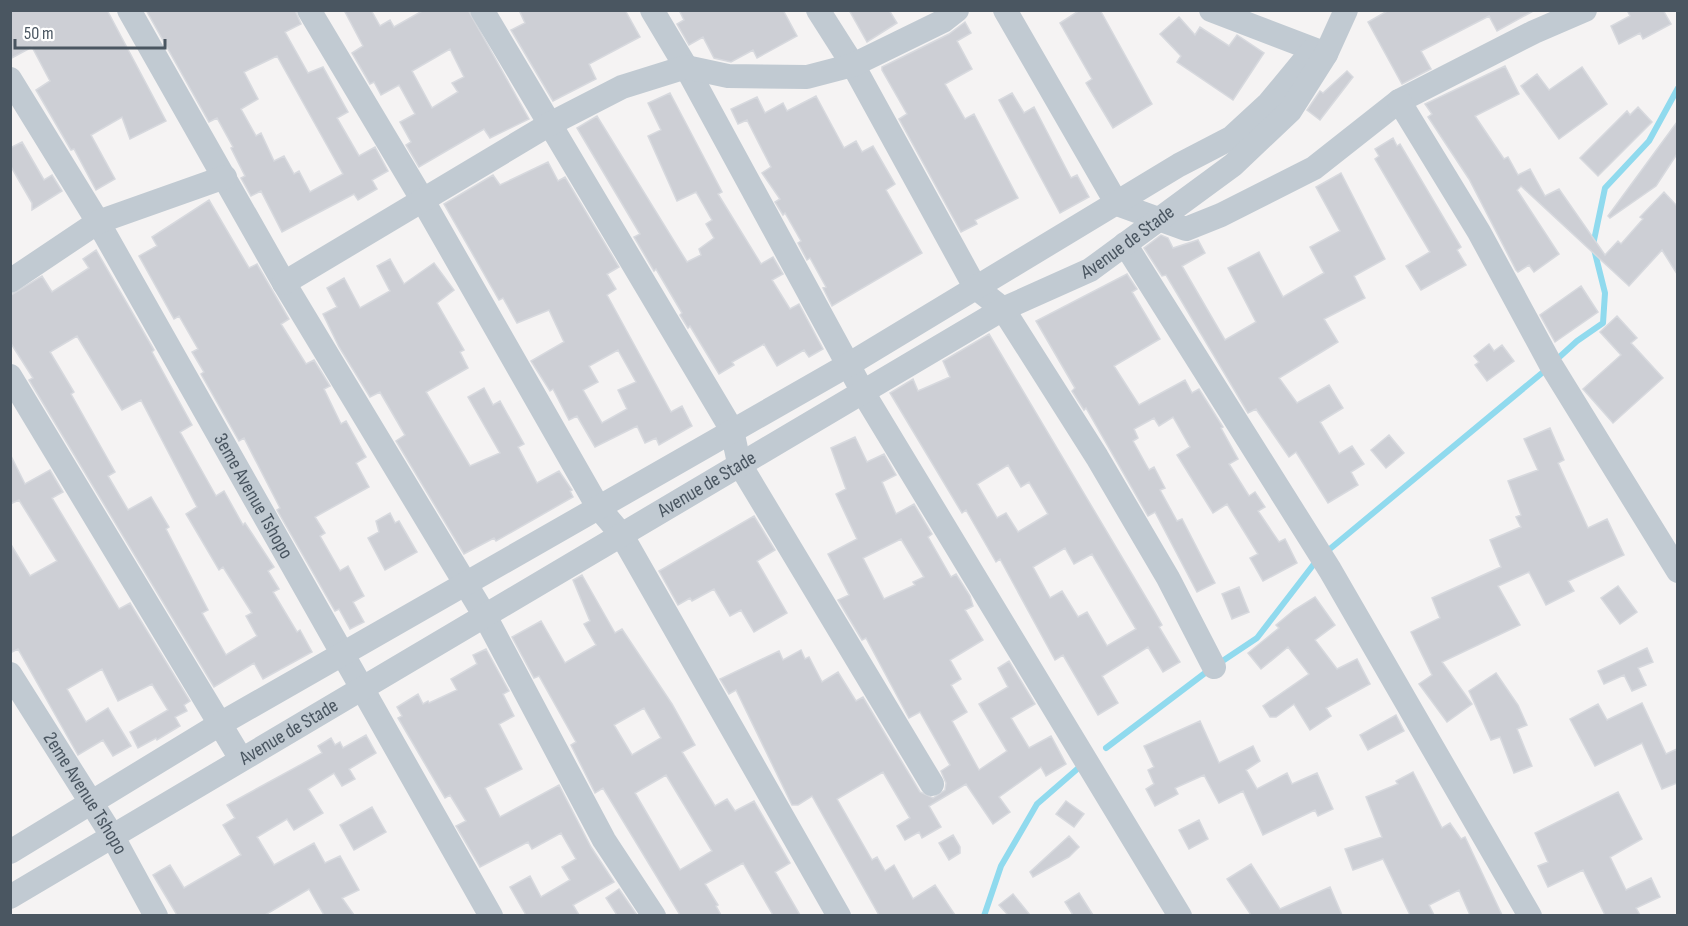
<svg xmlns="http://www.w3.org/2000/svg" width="1688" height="926" font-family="'Sofia Sans Condensed',sans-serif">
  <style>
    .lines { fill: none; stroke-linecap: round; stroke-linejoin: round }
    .stream { stroke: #90daee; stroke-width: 6 }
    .building { fill: #cdcfd5; stroke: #d7d9de; stroke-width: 1.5; fill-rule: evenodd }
    .minor { stroke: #c1cad2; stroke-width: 24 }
    .labels { text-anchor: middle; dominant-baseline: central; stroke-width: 5; stroke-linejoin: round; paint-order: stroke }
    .street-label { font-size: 20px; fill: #4a5661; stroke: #fff }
  </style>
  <rect width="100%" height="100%" fill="#f5f3f3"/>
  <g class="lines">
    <!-- stream -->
    <path class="stream" d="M1555 361 1577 341 1603 323 1605 293 1593 245 1605 188 1649 141 1678 88
      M1325 553 1548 368
      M1218 664 1257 638 1317 560
      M1106 748 1209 670
      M984 916 1001 866 1037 804 1083 764"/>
  </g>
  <!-- building -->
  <path class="building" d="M10 10H107L166 121 130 139 122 117 91 135 115 179 96 190 74 149 71 150 36 90 50 81 32 47 10 59Z
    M146 10H295L301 24 285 32 308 73 323 67 348 112 337 118 359 156 375 147 388 171 372 180 377 189 358 200 354 194 282 232 261 191 251 196 241 178 245 176 231 148 233 147 217 118 209 122ZM277 56 343 174 310 192 299 171 294 174 284 156 274 161 261 133 256 136 241 109 258 99 244 72Z
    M344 10H371L380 26 390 20 394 27 424 10H468L529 119 490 138 484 129 419 167 406 145 411 142 400 122 415 114 399 85 381 95 374 82 370 84 352 53 363 46ZM450 49 464 77 452 83 458 92 432 108 412 71Z
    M519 10H625L640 37 589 64 596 79 553 101 511 30 525 23Z
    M679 10H783L797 36 757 58 753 50 731 62 714 58 703 37 689 45 677 24 684 20Z
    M849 10H889L897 23 867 42Z
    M1080 10H1100L1152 104 1113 128 1086 83 1092 79 1060 23Z
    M1389 10H1535L1497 31 1489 16 1421 51 1431 69 1402 84 1368 22Z
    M1627 10H1663L1671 24 1643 39 1640 33 1619 44 1611 26 1630 16Z
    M1179 17 1195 35 1200 27 1229 46 1237 35 1264 53 1233 100 1177 62 1181 56 1160 34Z
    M965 22 971 33 957 41 972 69 945 84 965 119 974 114 1018 198 975 220 977 224 961 232 899 119 907 114 882 70V67L949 34Z
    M1505 66 1519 94 1475 116 1504 159 1508 157 1518 175 1530 169 1545 196 1559 189 1605 255 1618 241 1621 244 1643 219 1640 217 1664 192 1677 206V274L1662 250 1629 286 1521 186 1517 190 1559 254 1534 272 1529 265 1518 272 1516 270 1469 179 1428 117 1432 114 1425 104Z
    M1582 67 1607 104 1559 139 1521 86 1537 74 1549 90Z
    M1347 71 1353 77 1320 120 1307 110 1320 91 1323 93Z
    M670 93 722 192 718 194 761 264 773 257 783 274 772 280 790 309 799 304 823 349 809 357 804 350 777 366 764 344 732 362 734 365 719 374 690 326 688 328 680 315 682 313 656 269 654 271 634 237 640 234 577 128 597 116 687 262 701 255 699 249 714 238 706 224 712 220 696 192 677 201 648 136 661 130 648 103Z
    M1012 93 1024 113 1034 107 1071 178 1077 175 1089 197 1060 213 999 100Z
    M816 96 844 148 856 141 862 152 873 146 895 184 886 190 922 253 832 306 823 288 826 287 810 258 807 260 798 243 801 241 785 213 783 215 775 202 780 199 762 173 771 167 747 120 738 124 731 109 757 97 765 113 783 103 787 111Z
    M1638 107 1652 122 1598 176 1580 158 1627 111 1630 115Z
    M1677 122V154L1656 186 1610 218 1608 216Z
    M1393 138 1397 146 1400 144 1461 247 1457 250 1466 265 1421 290 1406 266 1430 252 1375 159 1379 156 1375 149Z
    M22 142 44 180 52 175 62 191 32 210V203L10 165V148Z
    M548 162 558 181 565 177 619 267 607 274 616 289 607 295 671 412 682 406 692 426 659 445 656 438 645 443 637 426 595 447 577 416 569 420 553 389 550 391 531 361 564 342 549 310 517 323 503 298 499 300 444 204 493 175 500 185ZM618 350 636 382 618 390 627 409 602 423 583 390 598 382 589 366Z
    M1341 173 1385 259 1354 276 1365 298 1324 319 1338 342 1279 378 1297 403 1329 385 1343 408 1320 422 1339 454 1352 446 1364 464 1351 472 1358 485 1328 503 1296 452 1289 457 1256 409 1248 413 1166 275 1162 276 1144 248 1161 235 1168 238 1173 248 1198 240 1205 253 1182 266 1225 340 1256 322 1228 268 1259 252 1283 297 1324 273 1310 247 1340 231 1316 187Z
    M209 200 249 268 257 264 289 319 281 324 306 364 314 360 330 386 324 389 341 424 346 421 366 457 356 463 369 487 315 517 325 533 320 536 340 571 348 566 364 596 353 602 364 622 350 629 339 609 335 611 277 510 280 508 244 438 239 441 201 374 204 372 192 352 198 349 179 316 174 319 139 256 157 246 152 237Z
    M96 250 154 350 152 352 192 425 180 432 216 496 224 491 243 525 245 523 274 567 268 571 279 589 273 592 297 632 300 630 312 652 263 679 254 663 214 687 29 380 33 378 10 342 11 295 42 276 52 292 89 268 83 259ZM77 336 122 410 141 400 197 507 186 514 219 570 223 567 252 613 246 616 257 636 226 655 202 613 208 610 166 529 169 527 151 497 128 510 108 476 115 472 71 394 74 392 50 352Z
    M390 259 404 284 434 263 454 290 437 303 464 350 460 352 468 368 426 392 470 466 500 453 468 397 484 388 493 405 500 401 524 444 518 447 537 483 559 471 572 490 570 491 573 497 496 541 494 538 464 554 396 441 405 435 380 392 370 397 339 347 323 314 337 307 327 288 344 278 360 308 390 291 377 266Z
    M1127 274 1137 289 1132 292 1160 339 1114 366 1139 405 1185 380 1192 393 1199 389 1223 427 1221 428 1238 459 1229 464 1249 496 1255 492 1265 507 1258 511 1279 542 1285 539 1297 563 1263 581 1250 558 1258 554 1227 504 1213 513 1177 455 1190 447 1173 417 1159 426 1154 418 1134 429 1138 438 1133 441 1149 470 1154 467 1165 488 1160 490 1177 521 1182 519 1215 583 1197 592 1155 512 1148 516 1086 408 1084 410 1072 391 1075 388 1036 321Z
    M1581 286 1598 312 1555 342 1540 315Z
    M1617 316 1637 338 1631 343 1663 378 1613 423 1583 389 1621 355 1600 332Z
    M989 334 1154 611 1162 625 1159 627 1180 662 1163 672 1148 647 1102 676 1118 703 1098 715 1063 655 1055 660 1000 559 996 562 966 510 962 513 890 393 913 379 918 391 950 377 943 361ZM1008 465 1021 487 1029 482 1048 514 1018 532 1006 513 997 518 977 484ZM1065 548 1074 564 1092 554 1136 629 1107 646 1087 612 1078 617 1062 591 1050 598 1033 567Z
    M1489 344 1494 351 1502 345 1514 361 1487 381 1475 365 1479 362 1474 356Z
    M1550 428 1564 460 1558 463 1588 528 1607 519 1624 555 1568 581 1574 591 1546 605 1529 572 1498 586 1520 625 1442 662 1472 704 1447 722 1419 684 1432 675 1411 632 1440 618 1432 598 1501 567 1490 540 1521 527 1516 517 1521 515 1508 481 1538 470 1524 439Z
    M1389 435 1404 453 1386 468 1371 450Z
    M855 437 867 462 884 454 896 475 882 482 896 514 914 504 932 534 928 537 951 577 956 574 970 596 973 606 965 610 983 640 950 660 961 679 951 685 967 712 952 721 979 770 1007 751 979 704 1008 687 998 668 1009 661 1035 704 1011 718 1029 748 1051 736 1066 764 1046 776 1041 767 999 797 1010 812 993 824 966 784 929 806 941 827 922 838 919 832 905 840 897 826 910 818 883 772 837 799 872 860 877 857 885 871 894 865 913 899 935 885 955 915H879L812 796 798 805H792L736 690 729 694 720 679 779 651 783 660 801 650 805 659 809 657 822 682 838 672 856 701 863 697 920 792 933 798 945 790 946 783 941 771 950 765 920 712 909 718 866 638 862 640 838 600 849 595 828 554 857 539 836 494 846 489 831 448ZM901 539 924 577 913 582 915 585 884 599 863 558Z
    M10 454 25 484 50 470 63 492 52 498 119 609 130 603 190 701 184 705 187 711 175 717 180 726 157 740 156 738 138 748 130 732 168 710 152 684 118 701 102 669 67 689 86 722 108 708 131 746 113 756 103 740 78 755 18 649 10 653V543L30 576 57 561 19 500 10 504Z
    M390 513 395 523 399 521 417 552 385 570 368 538 379 532 376 521Z
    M754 516 775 550 757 561 787 613 754 632 741 610 730 616 714 589 692 601 690 598 678 605 659 571Z
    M582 575 615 633 622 629 672 704 695 745 682 752 715 806 727 799 735 811 754 801 790 863 775 872 800 915H773L743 863 705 884 718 905 716 906 721 915H680L603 788 595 793 571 745 576 742 539 676 534 678 512 637 541 621 565 663 596 645 584 624 590 621 573 580ZM644 708 661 738 632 755 614 725ZM666 775 712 851 680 870 635 793Z
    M1618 586 1637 612 1620 624 1601 598Z
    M1239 587 1249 612 1232 619 1222 594Z
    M1315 597 1335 625 1315 640 1337 669 1357 659 1370 684 1326 708 1331 716 1310 730 1294 704 1276 717H1270L1263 706 1309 674 1288 647 1261 669 1248 653 1279 628 1276 625 1294 610Z
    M1647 648 1653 662 1638 668 1646 685 1632 691 1624 675 1604 684 1598 671Z
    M486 649 509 691 503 694 514 716 499 724 522 769 485 788 500 817 559 785 591 847 614 882 573 905 579 915H526L510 887 530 876 541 897 570 880 562 867 576 859 561 833 532 849 528 842 480 867 456 826 466 821 450 795 445 798 398 718 402 716 397 707 418 694 423 704 428 701 429 703 457 690 451 679 477 664 473 655Z
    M1496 673 1518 705 1527 725 1517 729 1532 766 1514 773 1500 737 1491 740 1469 691Z
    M1642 703 1666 754 1677 749V783L1662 789 1642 743 1595 766 1570 719 1598 704 1607 720Z
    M1396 715 1404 731 1368 750 1360 735Z
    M1200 721 1219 763 1253 746 1260 761 1246 770 1257 789 1287 773 1292 784 1317 773 1333 809 1318 816 1315 810 1263 835 1243 791 1219 803 1204 775 1175 788 1178 794 1155 806 1146 789 1154 784 1148 770 1154 767 1144 746Z
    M366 735 376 753 349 769 355 779 342 786 334 773 308 789 323 813 294 830 287 819 257 837 274 865 314 843 325 863 340 856 359 890 342 898 354 915H324L309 889 265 915H177L153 875 170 865 184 888 241 855 223 825 235 818 227 805 322 753 318 746 331 738 335 745 340 742 343 748Z
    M1413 772 1442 828 1450 823 1461 839 1465 837 1502 915H1470L1459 890 1429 905 1434 915H1410L1383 859 1353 870 1345 849 1382 837 1366 797 1398 784 1396 781Z
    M1618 792 1642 839 1610 857 1626 890 1651 878 1660 897 1636 908 1640 915H1605L1583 870 1548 887 1538 866 1548 862 1535 833Z
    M1066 801 1084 814 1074 827 1056 814Z
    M372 807 386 832 354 850 340 825Z
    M1199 820 1208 839 1189 849 1179 830Z
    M953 835 960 847V853L949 860 939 843Z
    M1069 836 1079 847 1069 857 1033 877 1030 872Z
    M1251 864 1280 909 1330 887 1342 915H1251L1227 879Z
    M619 889 637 915H617L606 898Z
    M1079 893 1093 915H1073L1065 902Z
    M1013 894 1030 915H1008L999 905Z"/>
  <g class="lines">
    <!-- minor -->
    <g class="minor">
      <path d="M129 10 284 283 485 616 604 840 654 916"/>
      <path d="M309 10 422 199 598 507 621 534 839 916"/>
      <path d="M482 10 732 430 739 463 932 784"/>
      <path d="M652 10 686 67 864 394 1180 916"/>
      <path d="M818 10 853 65 975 287 1003 309 1097 457 1168 578 1214 667"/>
      <path d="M1005 10 1117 204 1186 229 1221 215 1314 168 1399 101 1534 32 1585 10"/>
      <path d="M1211 10 1326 54"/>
      <path id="s1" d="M10 79 98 222 491 916"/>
      <path d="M1399 101 1479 232 1551 365 1678 571"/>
      <path d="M1125 244 1330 570 1530 916"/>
      <path d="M10 281 98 222 225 177"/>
      <path d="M284 283 550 124 622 87 686 67 728 76 807 77 853 65 943 21 957 10"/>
      <path d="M10 376 241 759"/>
      <path id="s2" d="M10 674 113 837 156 916"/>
      <path d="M10 852 220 724 848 365 1179 165 1231 138 1269 103 1312 51"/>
      <path id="s3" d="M10 897 1003 309 1090 270 1233 165 1290 111 1326 54 1346 10"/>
    </g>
  </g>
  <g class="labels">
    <!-- street labels -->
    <g class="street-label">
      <text stroke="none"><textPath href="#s3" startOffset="1296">Avenue de Stade</textPath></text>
      <text stroke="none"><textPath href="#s3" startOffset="810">Avenue de Stade</textPath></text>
      <text stroke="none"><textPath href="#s1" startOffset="483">3eme Avenue Tshopo</textPath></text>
      <text stroke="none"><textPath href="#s3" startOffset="324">Avenue de Stade</textPath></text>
      <text stroke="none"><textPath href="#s2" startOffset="141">2eme Avenue Tshopo</textPath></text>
    </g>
  </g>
  <!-- border -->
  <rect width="1688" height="926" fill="none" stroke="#4a5661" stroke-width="24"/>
  <!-- scale -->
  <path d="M15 39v9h150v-9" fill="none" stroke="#4a5661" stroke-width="3"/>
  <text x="24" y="39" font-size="18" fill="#4a5661" stroke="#ffffff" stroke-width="4.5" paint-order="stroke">50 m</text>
</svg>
